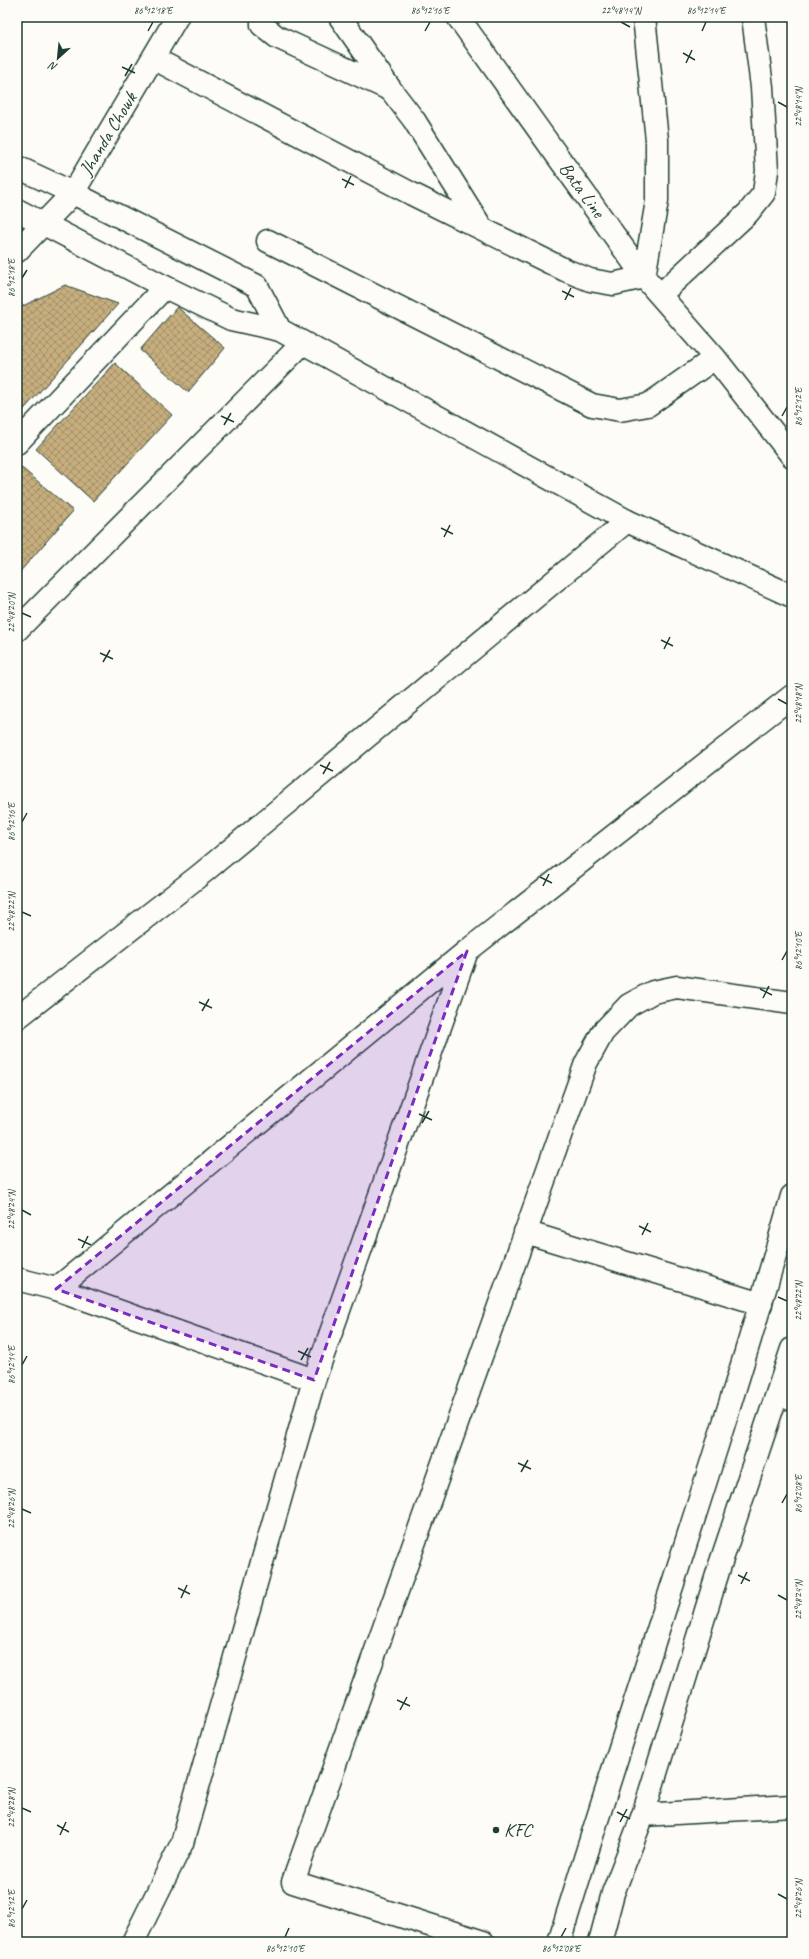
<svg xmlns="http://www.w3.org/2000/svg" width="809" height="1959" font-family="Caveat,sans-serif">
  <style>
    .building { fill: url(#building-cross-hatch); stroke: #1f3d34 }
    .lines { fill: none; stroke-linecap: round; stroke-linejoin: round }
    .street-casing { stroke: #1f3d34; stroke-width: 25 }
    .secondary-casing { stroke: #1f3d34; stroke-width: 25 }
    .street { stroke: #fdfcf7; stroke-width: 22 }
    .secondary { stroke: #fdfcf7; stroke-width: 22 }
    .marked { fill: #7b2cbf; fill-opacity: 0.2; stroke: #7b2cbf; stroke-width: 3; stroke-dasharray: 8 5; stroke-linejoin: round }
    .ticks { fill: none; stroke: #1f3d34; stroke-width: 1.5 }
    .poi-dot { fill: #1f3d34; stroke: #fdfcf7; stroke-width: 1.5 }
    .labels { text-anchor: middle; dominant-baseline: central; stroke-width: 3; stroke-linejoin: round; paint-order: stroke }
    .street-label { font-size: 19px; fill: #1f3d34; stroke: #fdfcf7 }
    .poi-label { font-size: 19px; fill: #1f3d34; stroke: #fdfcf7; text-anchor: start }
    .neatline { fill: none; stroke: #1f3d34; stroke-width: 1.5 }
    .ticks-label { font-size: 10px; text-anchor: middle; fill: #1f3d34 }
  </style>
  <defs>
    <pattern id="building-cross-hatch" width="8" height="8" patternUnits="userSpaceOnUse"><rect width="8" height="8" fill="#c7ae7e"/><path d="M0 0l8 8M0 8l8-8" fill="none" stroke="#a18f68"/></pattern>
  </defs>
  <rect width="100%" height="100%" fill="#fdfcf7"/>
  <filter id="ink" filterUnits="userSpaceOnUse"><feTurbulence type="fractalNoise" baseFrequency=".025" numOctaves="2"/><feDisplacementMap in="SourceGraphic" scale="8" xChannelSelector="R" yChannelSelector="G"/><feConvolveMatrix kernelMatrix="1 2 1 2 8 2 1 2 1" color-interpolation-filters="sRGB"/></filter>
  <g filter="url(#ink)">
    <!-- building -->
    <path class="building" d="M65 285 118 304 17 417V309Z
      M177 307 225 348 188 392 140 350Z
      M115 363 172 415 93 501 36 449Z
      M17 464 73 511 17 575Z"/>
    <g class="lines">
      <!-- street casing -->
      <g class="street-casing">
        <path id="street" d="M262 17V25L277 37 391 90
          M340 17 391 90 414 120 481 227
          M458 17 644 277 715 358 792 456
          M153 58 412 194 565 270 590 280 613 284 644 277 657 201V140L644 17
          M268 241 592 405 620 410 648 405 715 358
          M17 251 73 193 177 17
          M660 295 748 213 764 193 767 171 762 87 753 17
          M17 443 165 287
          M17 630 302 344
          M17 1018 200 875 627 521
          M525 1232 761 1304
          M17 1279 56 1289 314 1380
          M56 1289 467 951 792 696
          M778 1392 792 1400
          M643 1815 792 1806
          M133 1942 182 1843 314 1380 467 951
          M483 1942 293 1882 586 1063 603 1032 629 1005 653 992 677 987 792 1003"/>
      </g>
      <!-- secondary casing -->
      <g class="secondary-casing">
        <path id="secondary" d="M17 167 73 193 257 286 280 330
          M17 210 165 287 231 319 280 330 627 521 792 596
          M559 1942C635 1693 721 1447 792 1196
          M600 1942 613 1893 643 1815 720 1565 792 1349"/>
      </g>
      <!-- street -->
      <use href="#street" class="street"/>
      <!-- secondary -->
      <use href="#secondary" class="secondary"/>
    </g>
  </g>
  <!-- marked area -->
  <path class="marked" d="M467 951 314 1380 56 1289Z"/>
  <!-- ticks -->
  <path class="ticks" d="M621 22 630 27M148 31 153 22M425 31 430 22M702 31 706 22M683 53 695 60M686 63 692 50M122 67 135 73M125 76 132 64M778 102 787 107M342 179 354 185M345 188 351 176M22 278 27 270M562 291 574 297M565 300 571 288M221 416 234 422M782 416 787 407M224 425 231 413M441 528 453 534M444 537 450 525M22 613 31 617M661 640 673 646M664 649 670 637M100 653 113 659M103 662 110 650M778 699 787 704M320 765 333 771M323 774 330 762M22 822 27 813M540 877 552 883M543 886 549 874M22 912 31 916M782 960 787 951M760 989 772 995M763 998 769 986M199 1002 212 1008M202 1011 209 999M419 1114 432 1120M422 1123 429 1111M22 1210 31 1215M639 1226 651 1232M642 1235 648 1223M78 1239 91 1245M82 1248 88 1236M778 1297 787 1301M298 1351 311 1357M301 1360 308 1348M22 1365 27 1356M518 1463 531 1469M521 1472 528 1460M782 1503 787 1494M22 1509 31 1513M738 1575 750 1581M741 1584 747 1572M178 1588 190 1594M778 1595 787 1600M181 1598 187 1585M397 1700 410 1706M400 1710 407 1697M22 1808 31 1812M617 1812 630 1819M620 1822 627 1809M57 1825 69 1832M60 1835 66 1822M778 1894 787 1899M22 1909 27 1900M285 1937 289 1928M561 1937 566 1928"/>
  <!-- markers -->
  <circle class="poi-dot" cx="496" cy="1830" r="4"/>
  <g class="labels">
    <!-- street labels -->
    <g class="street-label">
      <text transform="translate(108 134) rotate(-59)">Jhanda Chowk</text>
      <text transform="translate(582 190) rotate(54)">Bata Line</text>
    </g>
    <!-- poi labels -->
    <g class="poi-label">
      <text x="504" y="1830">KFC</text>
    </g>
  </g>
  <!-- margin -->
  <rect width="809" height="1959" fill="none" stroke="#fdfcf7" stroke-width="44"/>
  <!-- north arrow -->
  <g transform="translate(58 58) rotate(207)" stroke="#fdfcf7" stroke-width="3" paint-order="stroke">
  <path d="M0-3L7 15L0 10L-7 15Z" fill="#1f3d34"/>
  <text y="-6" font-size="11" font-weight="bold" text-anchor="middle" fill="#1f3d34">N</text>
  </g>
  <rect x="22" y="22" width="765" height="1915" class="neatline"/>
  <g class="ticks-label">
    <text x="153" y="14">86°12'18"E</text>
    <text x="430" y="14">86°12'16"E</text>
    <text x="621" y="14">22°48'14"N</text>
    <text x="706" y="14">86°12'14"E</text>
    <text transform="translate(798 107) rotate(-90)" y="4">22°48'14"N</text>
    <text transform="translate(11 278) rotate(-90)" y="4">86°12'18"E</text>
    <text transform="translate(798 407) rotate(-90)" y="4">86°12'12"E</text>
    <text transform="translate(11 613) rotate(-90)" y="4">22°48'20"N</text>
    <text transform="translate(798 704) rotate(-90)" y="4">22°48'18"N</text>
    <text transform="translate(11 822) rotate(-90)" y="4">86°12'16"E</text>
    <text transform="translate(11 912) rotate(-90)" y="4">22°48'22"N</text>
    <text transform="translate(798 951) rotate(-90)" y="4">86°12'10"E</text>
    <text transform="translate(11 1210) rotate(-90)" y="4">22°48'24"N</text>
    <text transform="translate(798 1301) rotate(-90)" y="4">22°48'22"N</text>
    <text transform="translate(11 1365) rotate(-90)" y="4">86°12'14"E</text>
    <text transform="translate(798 1494) rotate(-90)" y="4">86°12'08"E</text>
    <text transform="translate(11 1509) rotate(-90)" y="4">22°48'26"N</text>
    <text transform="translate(798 1600) rotate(-90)" y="4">22°48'24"N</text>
    <text transform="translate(11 1808) rotate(-90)" y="4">22°48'28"N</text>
    <text transform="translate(798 1899) rotate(-90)" y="4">22°48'26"N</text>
    <text transform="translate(11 1909) rotate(-90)" y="4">86°12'12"E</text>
    <text x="285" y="1952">86°12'10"E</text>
    <text x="561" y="1952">86°12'08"E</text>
  </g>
</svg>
